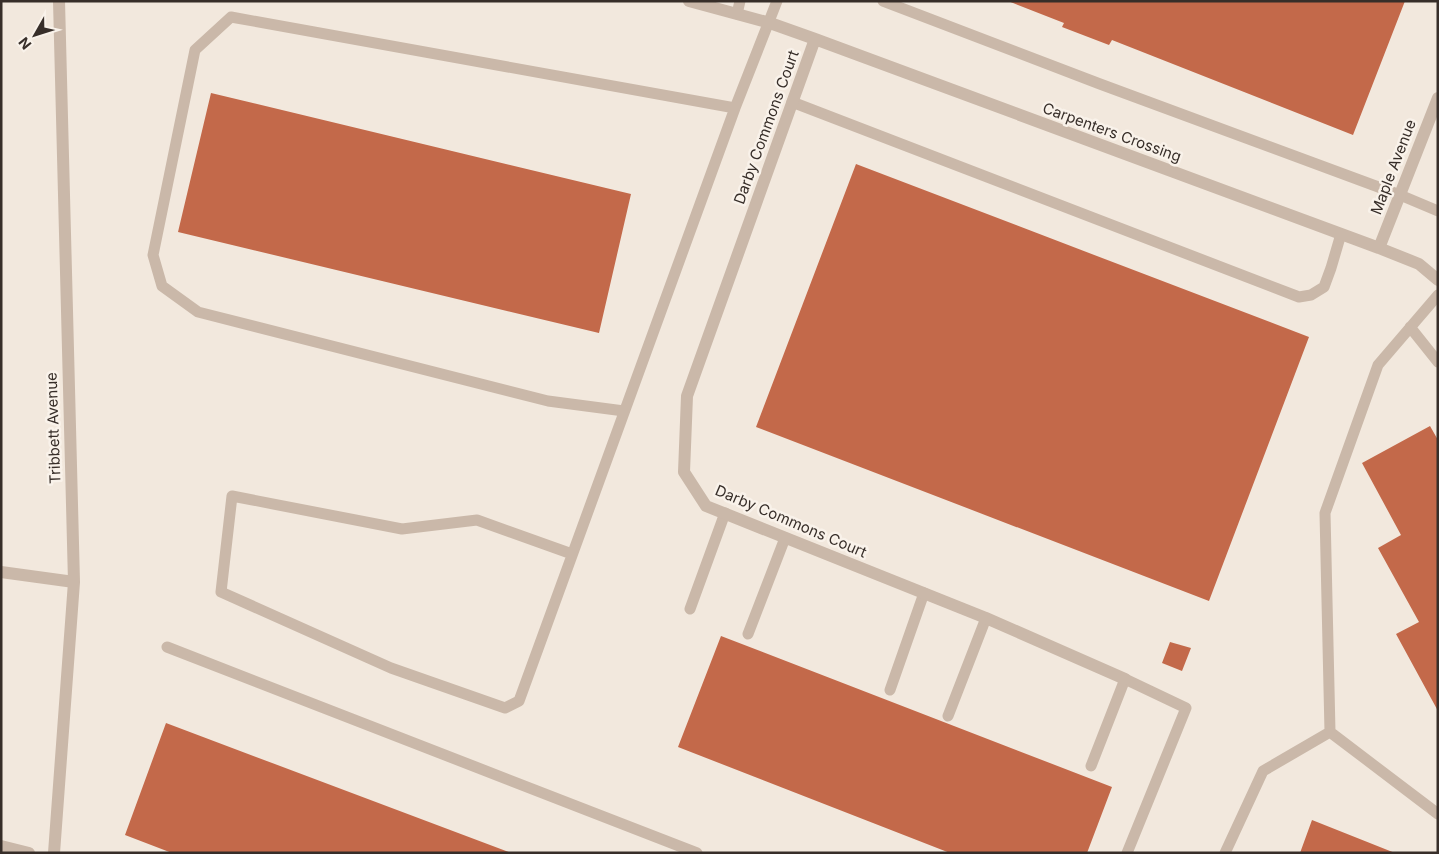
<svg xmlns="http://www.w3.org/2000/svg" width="1439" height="854" font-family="Inter,sans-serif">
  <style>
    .building { fill: #c3694a }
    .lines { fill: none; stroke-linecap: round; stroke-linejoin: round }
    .lane { stroke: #cab8a9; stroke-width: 11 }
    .street { stroke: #cab8a9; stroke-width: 12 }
    .labels { text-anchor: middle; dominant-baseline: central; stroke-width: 5; stroke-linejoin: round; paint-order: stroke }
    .street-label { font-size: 15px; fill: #372e29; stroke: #f9f2ea }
  </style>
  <rect width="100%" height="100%" fill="#f2e8dd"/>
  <!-- building -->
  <path class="building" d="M1008 1H1405L1353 135 1112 40 1109 45 1062 27 1064 23Z
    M211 93 631 194 599 333 178 232Z
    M856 164 1309 337 1209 601 756 427Z
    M1430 426 1438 440V711L1396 634 1419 622 1378 548 1401 535 1362 463Z
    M721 636 1112 787 1087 853H950L678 747Z
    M1170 642 1191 648 1182 671 1162 663Z
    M166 723 511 853H172L125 835Z
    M1312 820 1395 853H1300Z"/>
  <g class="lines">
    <!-- lane -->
    <path class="lane" d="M883 1 1100 84 1400 195 1438 211
      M737 14 740 1
      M792 102 1299 297 1311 295 1324 287 1331 268 1341 234
      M1410 327 1438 362
      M624 411 548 401 198 312 162 286 153 255 195 50 231 17 735 108
      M572 554 477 520 402 529 232 496 221 592 391 668 505 708 519 701 735 108 777 1
      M690 609 725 513
      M748 634 785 538
      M167 647 697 853
      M890 690 924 593
      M948 716 986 618
      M1330 732 1438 814
      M1091 766 1125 679 1186 708 1127 853
      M1225 853 1263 771 1330 732 1325 513 1378 365 1438 295"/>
    <!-- street -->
    <path class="street" d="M689 1 770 23 815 39 1379 248 1419 264 1438 280
      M815 39 687 396 684 472 706 506 986 618 1125 679
      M1379 248 1438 98
      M1 572 74 582
      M1 846 29 853
      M54 853 74 582 59 1"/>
  </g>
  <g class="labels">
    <!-- street labels -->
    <g class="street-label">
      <text transform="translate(766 127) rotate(-70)">Darby Commons Court</text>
      <text transform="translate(1112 132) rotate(20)">Carpenters Crossing</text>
      <text transform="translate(1393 167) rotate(-69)">Maple Avenue</text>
      <text transform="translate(53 428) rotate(-92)">Tribbett Avenue</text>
      <text transform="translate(791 521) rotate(23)">Darby Commons Court</text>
    </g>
  </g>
  <!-- border -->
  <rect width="1439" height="854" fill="none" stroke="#372e29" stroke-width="5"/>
  <!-- north arrow -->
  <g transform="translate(35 35) rotate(231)" stroke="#f9f2ea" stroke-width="4" paint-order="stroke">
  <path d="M0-4L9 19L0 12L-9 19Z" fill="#372e29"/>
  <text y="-8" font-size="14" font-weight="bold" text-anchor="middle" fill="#372e29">N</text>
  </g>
</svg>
